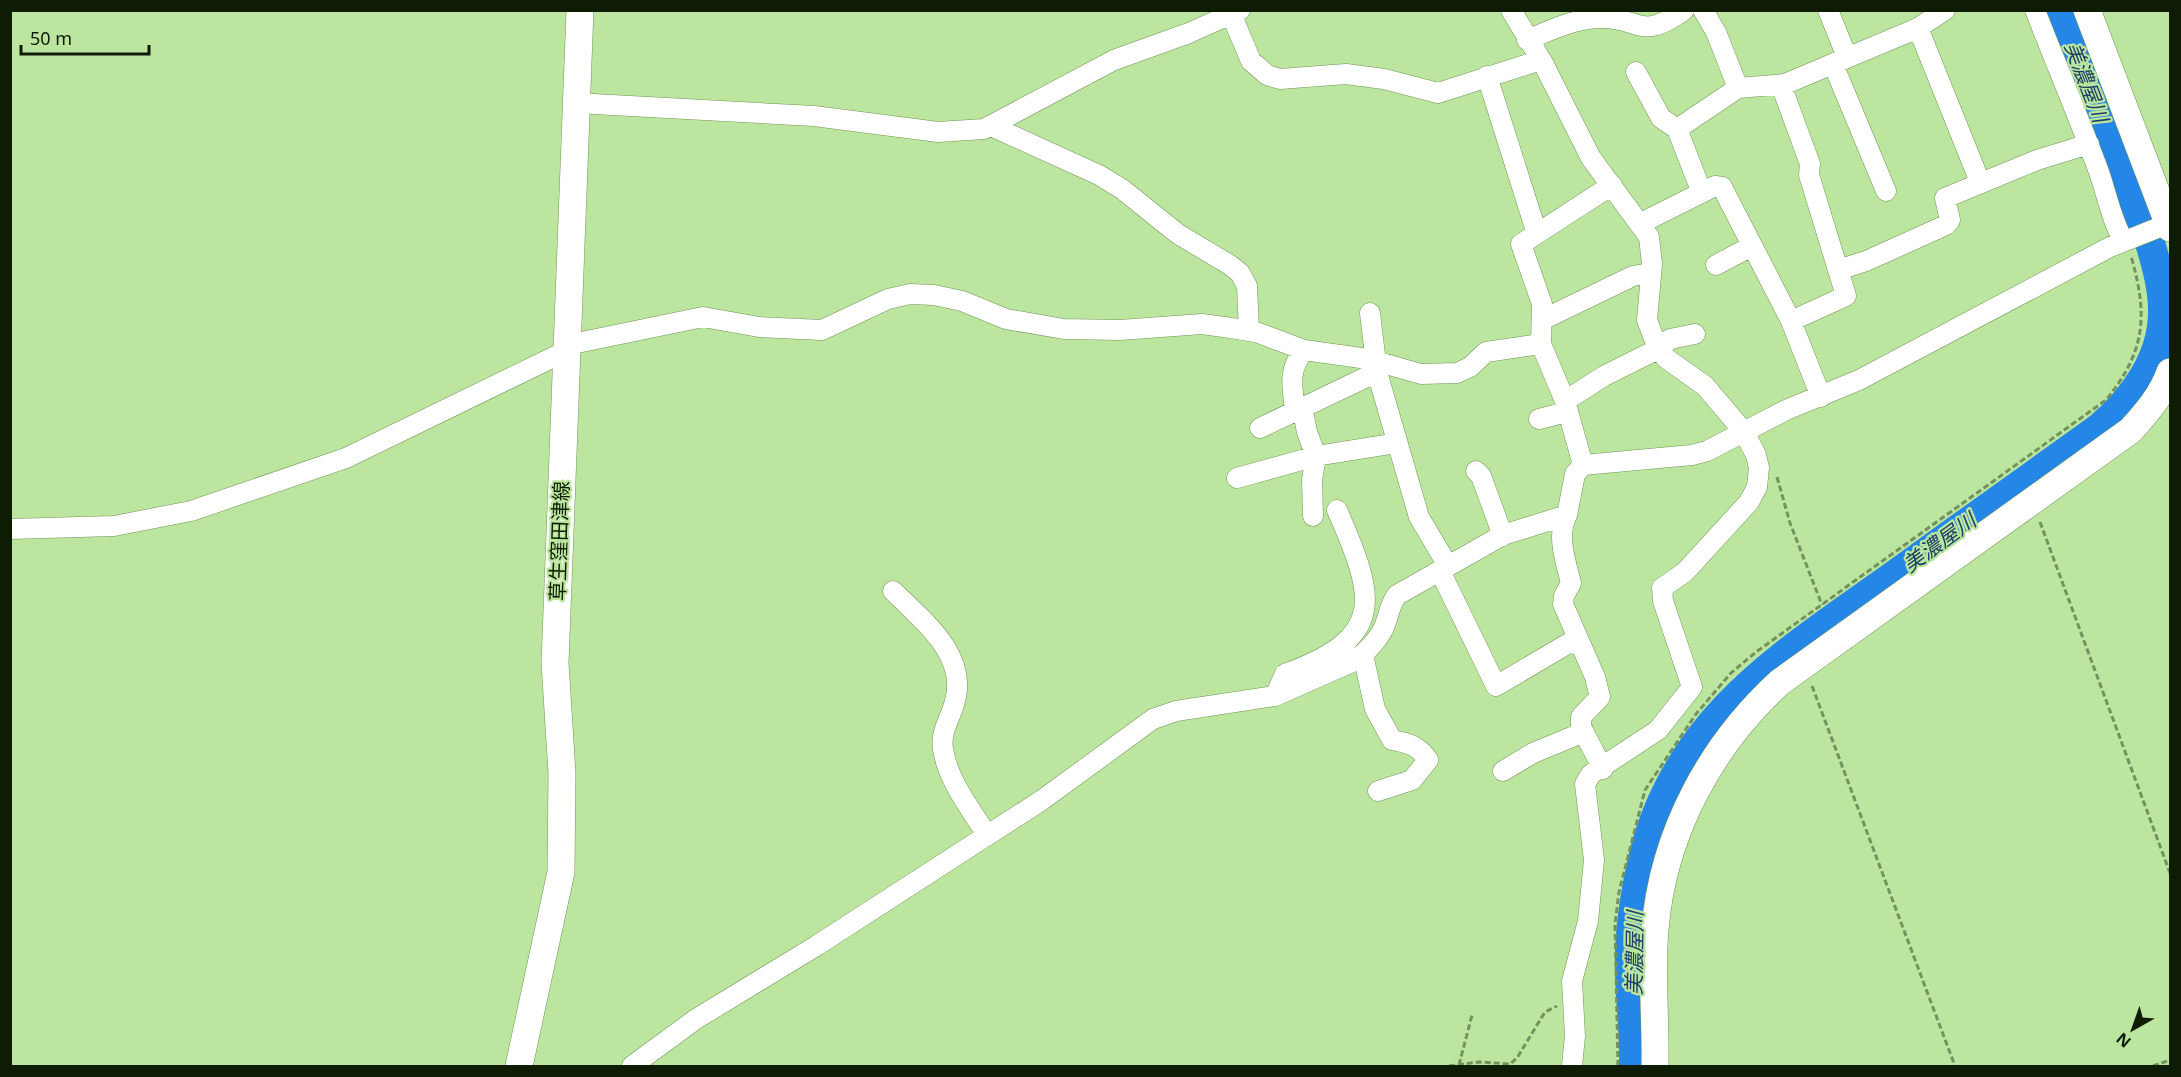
<svg xmlns="http://www.w3.org/2000/svg" width="2181" height="1077" font-family="'Noto Sans','Noto Sans JP',sans-serif">
  <style>
    .lines { fill: none; stroke-linecap: round; stroke-linejoin: round }
    .river { stroke: #2486e7; stroke-width: 30 }
    .street-casing { stroke: #719654; stroke-width: 21 }
    .secondary-casing { stroke: #719654; stroke-width: 28 }
    .path { stroke: #74925f; stroke-width: 3; stroke-dasharray: 6 3; stroke-linecap: butt }
    .street { stroke: #fff; stroke-width: 20 }
    .secondary { stroke: #fff; stroke-width: 27 }
    .labels { text-anchor: middle; dominant-baseline: central; stroke-width: 4.5; stroke-linejoin: round; paint-order: stroke }
    .street-label { font-size: 20px; fill: #0e1c03; stroke: #bce59f }
    .water-label { font-size: 21px; font-style: italic; fill: #1c4067; stroke: #bce59f }
  </style>
  <rect width="100%" height="100%" fill="#bce59f"/>
  <g class="lines">
    <!-- river -->
    <path class="river" d="M1634 1066C1635 1033 1630 1000 1630 967 1629 930 1635 895 1643 859 1676 716 1789 651 1899 572 1965 524 2031 477 2098 429 2132 401 2164 358 2163 310 2163 288 2157 267 2151 246L2058 10"/>
    <!-- street casing -->
    <g class="street-casing">
      <path id="street" d="M1511 10 1544 65 1591 158 1649 237 1652 264 1647 320 1658 349 1667 359 1705 386 1744 432 1756 455 1759 468 1757 487 1749 502 1685 572 1662 588 1663 601 1692 687 1658 730 1591 774 1585 784 1594 860 1588 921 1572 981 1575 1036 1572 1066
        M1703 10 1716 32 1738 88
        M1828 10 1847 57
        M2035 10C2056 64 2079 118 2099 172 2106 192 2113 225 2124 241
        M1232 16 1251 61 1267 75 1280 79 1346 74 1384 79 1438 93 1541 60
        M1918 28 1980 182
        M1527 40C1551 30 1573 19 1599 18 1640 16 1638 43 1684 10
        M1833 64 1886 191
        M1636 72 1661 118 1677 129
        M1487 76 1537 234
        M1781 85 1810 164 1809 175 1846 296 1791 321
        M575 103 814 116 938 132 984 129 1114 60 1189 33 1240 10
        M991 126 1099 175 1122 189 1178 234 1230 265 1240 273 1247 286 1249 331
        M1702 193 1677 129 1738 88 1785 84 1918 28 1945 10
        M1641 223 1715 186 1722 187 1791 321 1821 397
        M1716 265 1752 246
        M1838 270 1866 261 1946 225 1950 220 1945 198 2037 160 2089 144
        M1370 313 1377 372 1419 517 1448 566
        M1542 320 1633 276 1650 273
        M567 345 703 317 759 327 822 330 888 299 910 294 934 295 962 301 1006 319 1064 329 1120 330 1202 324 1224 327 1256 332 1304 350 1368 359 1421 374 1457 373 1470 367 1486 352 1541 344
        M1565 401 1604 376 1658 349 1670 339 1695 334
        M1302 406 1307 432 1316 456 1312 480 1313 516
        M1295 409C1292 386 1288 370 1304 350
        M1539 419 1567 412
        M1260 428 1377 372
        M1583 465 1565 401 1541 344 1542 304 1521 244 1612 185
        M1476 471 1481 476 1503 536
        M1237 478 1316 456 1397 443
        M1567 515C1556 535 1566 563 1571 583L1564 596 1563 604 1595 677 1600 697 1581 717V727L1603 769
        M10 529 114 526 191 511 346 458 566 351
        M1440 571 1496 686 1569 643 1581 645
        M893 591C921 619 968 654 955 701 951 718 940 731 943 749 948 781 970 808 987 835
        M1363 655 1375 709 1392 740C1409 743 1419 746 1428 760L1412 780 1378 791
        M1275 696 1285 674C1388 637 1375 597 1337 510
        M1503 771 1533 753 1584 732
        M632 1066 696 1019 816 946 1042 800 1153 719 1176 711 1275 696 1352 662C1366 653 1381 638 1386 622 1390 611 1390 604 1397 595L1503 535 1567 515 1575 474 1583 465 1692 455 1707 451 1786 410 1859 380 2110 247 2170 223"/>
    </g>
    <!-- secondary casing -->
    <g class="secondary-casing">
      <path id="secondary" d="M2087 10 2170 228
        M519 1066 561 872 562 773 555 663 580 10
        M1655 1066C1656 1021 1651 975 1655 929 1663 834 1710 746 1780 682L2131 430C2147 412 2162 395 2170 372"/>
    </g>
    <!-- path -->
    <path class="path" d="M1777 477 1790 523 1822 605
      M2040 522 2170 873
      M1812 686 1955 1066
      M1459 1065 1472 1015
      M1449 1066 1479 1062 1510 1064 1517 1058 1545 1012 1557 1006
      M1618 1066 1615 924 1619 892 1645 790 1696 714 1731 673 1756 652 2106 400C2146 351 2148 315 2131 256
      M2153 1066 2170 1060"/>
    <!-- street -->
    <use href="#street" class="street"/>
    <!-- secondary -->
    <use href="#secondary" class="secondary"/>
  </g>
  <g class="labels">
    <!-- street labels -->
    <g class="street-label">
      <text transform="translate(559 541) rotate(-88)">草生窪田津線</text>
    </g>
    <!-- water labels -->
    <g class="water-label">
      <text transform="translate(2087 82) rotate(69)">美濃屋川</text>
      <text transform="translate(1939 542) rotate(-36)">美濃屋川</text>
      <text transform="translate(1634 953) rotate(-89)">美濃屋川</text>
    </g>
  </g>
  <!-- border -->
  <rect width="2181" height="1077" fill="none" stroke="#0e1c03" stroke-width="24"/>
  <!-- north arrow -->
  <g transform="translate(2133 1029) rotate(220)" stroke="#bce59f" stroke-width="4.5" paint-order="stroke">
  <path d="M0-4.5L10 22L0 15L-10 22Z" fill="#0e1c03"/>
  <text y="-9" font-size="16" font-weight="bold" text-anchor="middle" fill="#0e1c03">N</text>
  </g>
  <!-- scale -->
  <path d="M21 45v9h128v-9" fill="none" stroke="#0e1c03" stroke-width="3"/>
  <text x="30" y="45" font-size="18" fill="#0e1c03" stroke="#bce59f" stroke-width="4.5" paint-order="stroke">50 m</text>
</svg>
